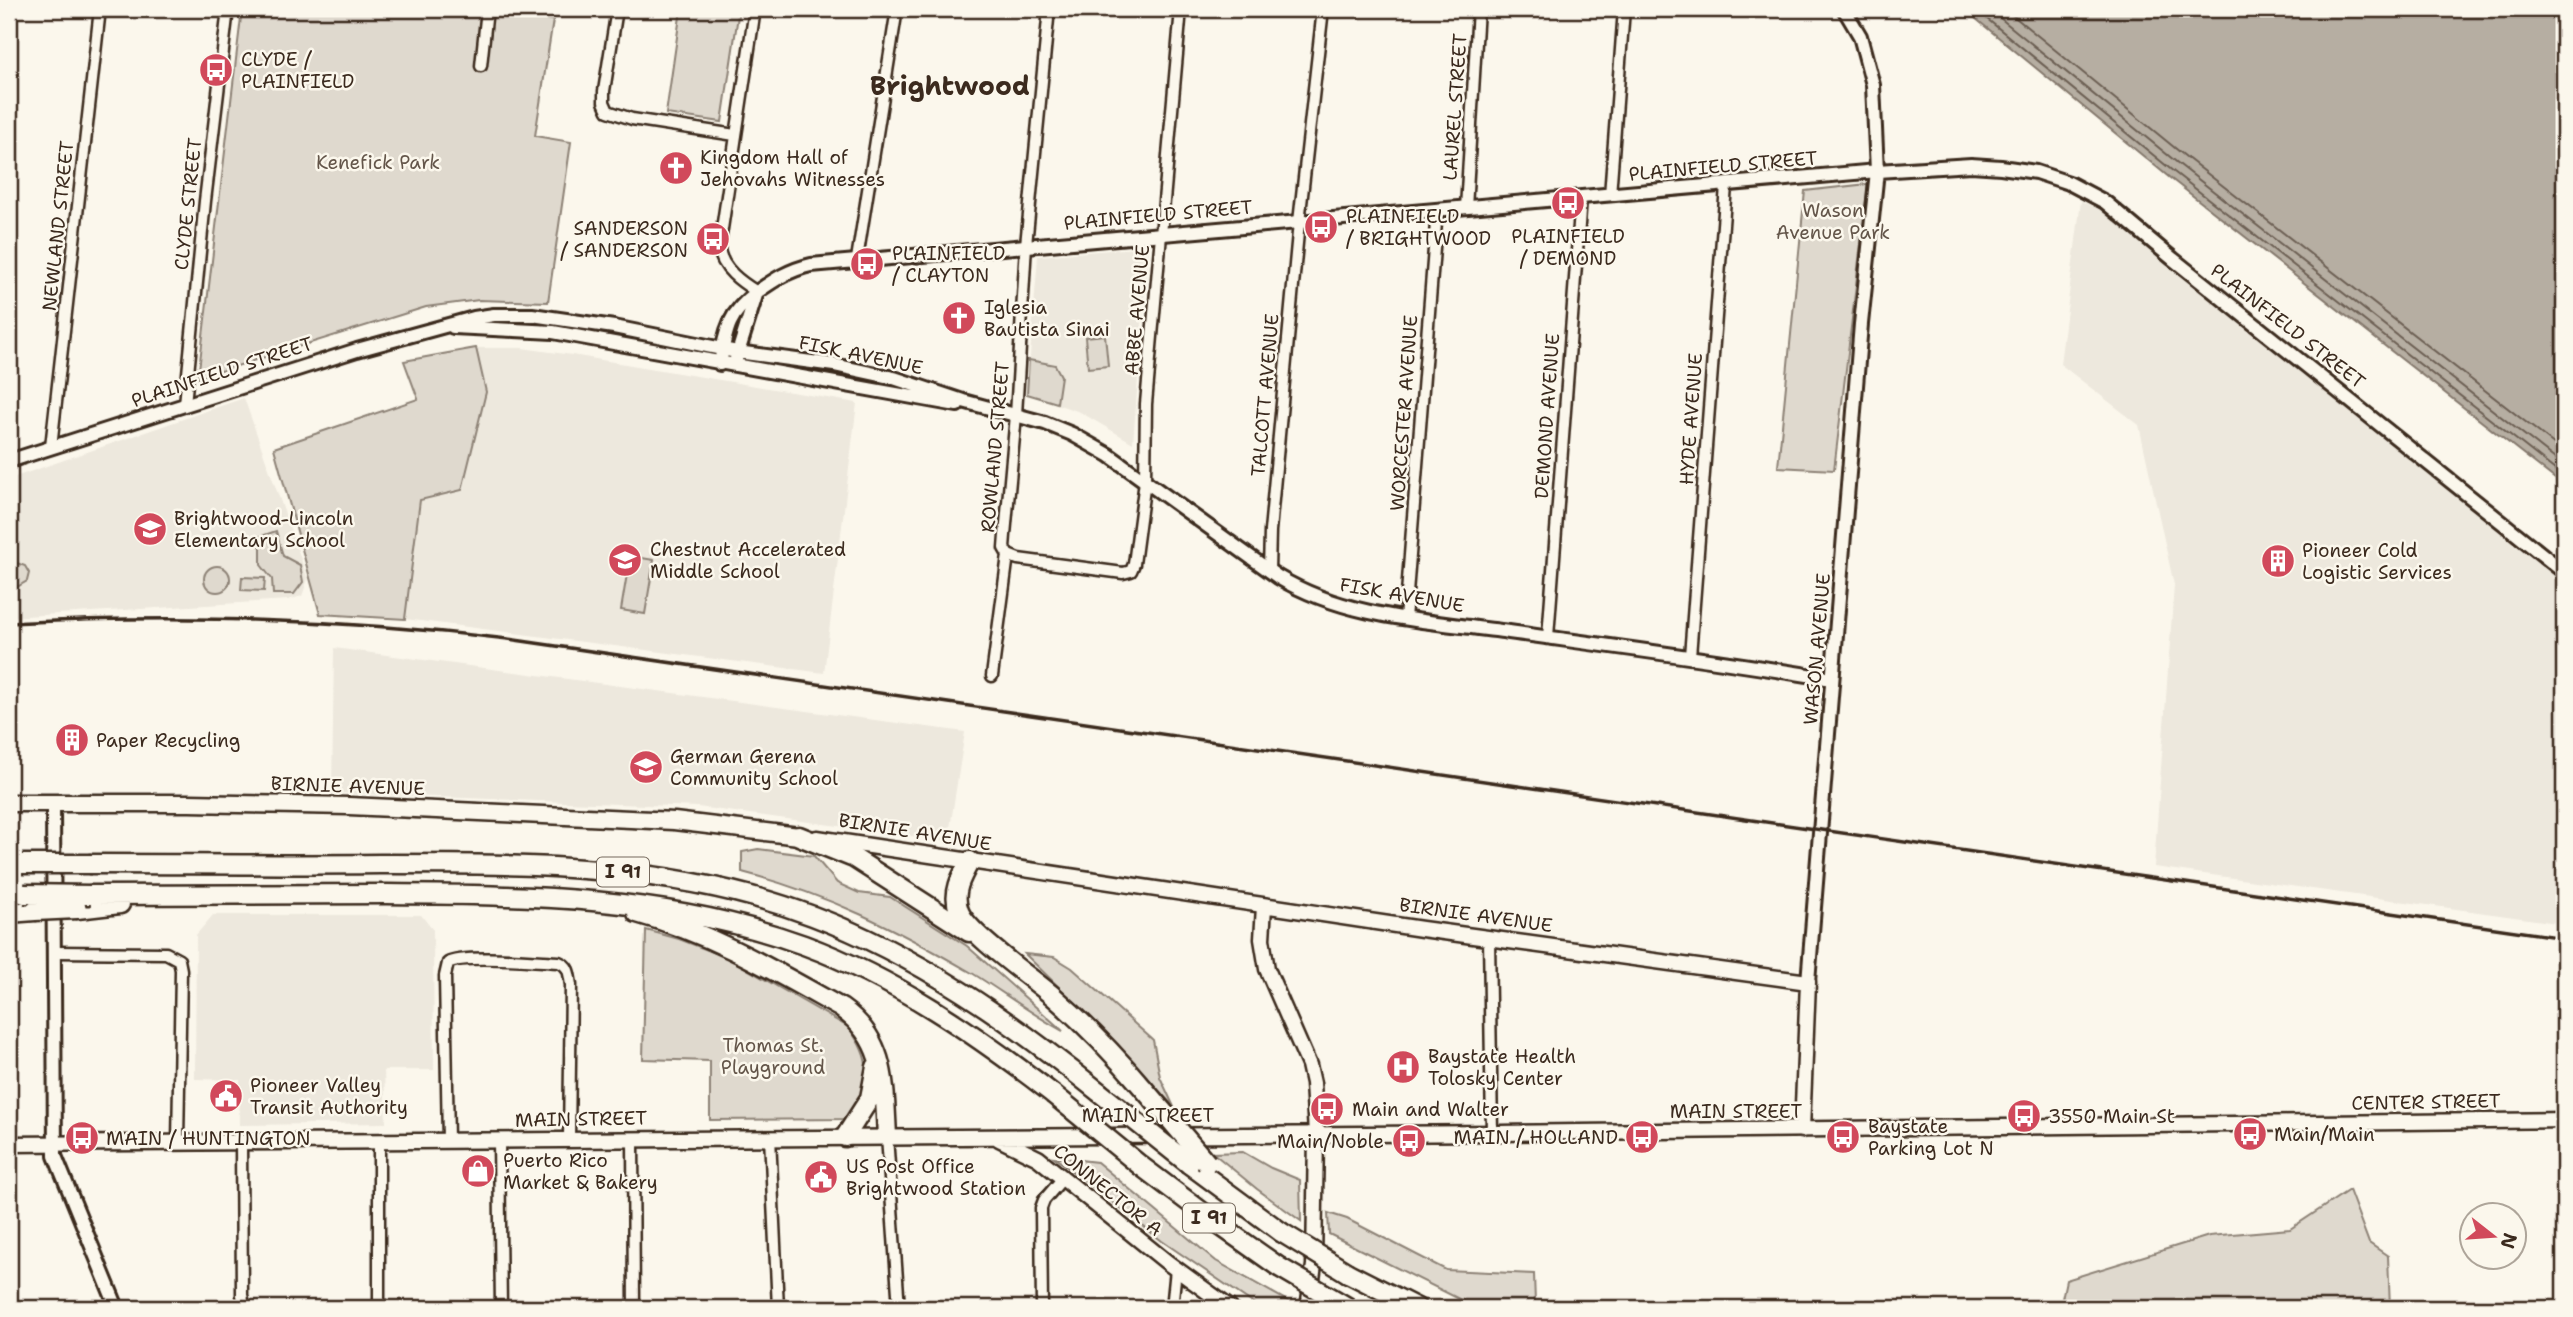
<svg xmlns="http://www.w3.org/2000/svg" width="2573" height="1317" font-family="'Shantell Sans',sans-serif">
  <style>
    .built { fill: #ede8dd }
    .green { fill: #dfd9ce; stroke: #8d8276; stroke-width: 2 }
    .water { fill: #b6aea2; stroke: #85796d; stroke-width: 2 }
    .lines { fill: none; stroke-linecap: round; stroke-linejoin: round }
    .shore { stroke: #6c5f53; stroke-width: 2 }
    .minor-casing { stroke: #3b2a1e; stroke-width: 15 }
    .tertiary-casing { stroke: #3b2a1e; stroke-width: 18 }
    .secondary-casing { stroke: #3b2a1e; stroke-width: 19 }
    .primary-casing { stroke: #3b2a1e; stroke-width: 21 }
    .motorway-casing { stroke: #3b2a1e; stroke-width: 23 }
    .minor { stroke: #fbf7ec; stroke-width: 10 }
    .tertiary { stroke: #fbf7ec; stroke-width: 12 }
    .secondary { stroke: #fbf7ec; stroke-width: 14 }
    .primary { stroke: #fbf7ec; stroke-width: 16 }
    .motorway { stroke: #fbf7ec; stroke-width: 18 }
    .rail { stroke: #3b2a1e; stroke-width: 3.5 }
    .motorway-bridge-casing { stroke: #3b2a1e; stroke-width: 23; stroke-linecap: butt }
    .motorway-bridge { stroke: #fbf7ec; stroke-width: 18 }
    .labels { text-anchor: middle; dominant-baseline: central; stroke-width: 5; stroke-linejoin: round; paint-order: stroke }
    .shield { fill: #fbf7ec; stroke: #75685c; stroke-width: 2 }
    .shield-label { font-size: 18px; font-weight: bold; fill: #3b2a1e }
    .poi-label { font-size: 19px; fill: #3b2a1e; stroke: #fbf7ec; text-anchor: start }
    .street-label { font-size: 19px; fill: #3b2a1e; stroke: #fbf7ec }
    .park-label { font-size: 19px; fill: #64564a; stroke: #fbf7ec }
    .district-label { font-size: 26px; font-weight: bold; fill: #3b2a1e; stroke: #fbf7ec }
  </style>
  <rect width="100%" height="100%" fill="#fbf7ec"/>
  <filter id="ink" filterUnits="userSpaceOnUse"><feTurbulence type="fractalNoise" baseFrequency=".0143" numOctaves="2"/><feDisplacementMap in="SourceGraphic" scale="14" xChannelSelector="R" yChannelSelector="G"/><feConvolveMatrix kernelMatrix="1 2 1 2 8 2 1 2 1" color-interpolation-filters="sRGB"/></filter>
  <g filter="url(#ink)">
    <!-- built -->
    <path class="built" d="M2081 201 2107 213 2564 581V924L2154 867 2174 585 2139 425 2060 364Z
      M1148 247 1133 443 1080 412 1027 394 1038 256Z
      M476 348H522L572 355 857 403 824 673 405 619 420 500 462 490 486 392Z
      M244 398 308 579 302 596 288 600 9 617V479Z
      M334 648 965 732 948 841 698 807 332 793Z
      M213 915H421L433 930 434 1070H384L386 1123 239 1125 240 1080 195 1079 196 935Z"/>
    <!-- green -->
    <path class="green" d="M242 9H499L498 13 553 20 535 136 571 142 548 302 479 300 426 307 198 378Z
      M681 9H739L722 122 666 114Z
      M1868 184 1834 470 1778 467 1805 191Z
      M1105 335 1108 366 1088 368 1085 337Z
      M476 348 486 392 462 490 420 500 405 619 320 614 274 448 418 399 404 361Z
      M1029 360 1055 365 1061 376 1057 403 1027 394Z
      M276 531 283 556 300 565 303 582 294 594H273L272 579 261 565V547L253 539Z
      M630 556 654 560 645 614 621 610Z
      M14 562 25 566 29 573 27 581 17 587 9 585V565Z
      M204 579a13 13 0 1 1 26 0a13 13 0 1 1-26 0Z
      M242 577 265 578 264 591 241 590Z
      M758 849 814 856 837 883 859 893 890 897 967 946 1063 1031C1031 1014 1003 992 972 973 896 929 827 894 742 872V852Z
      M646 930 679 939 726 957 848 1027C876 1064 869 1082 849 1119L710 1120V1061L643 1059Z
      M1025 954 1054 957 1072 968 1153 1040 1160 1077 1174 1107 1113 1040Z
      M1243 1152 1271 1168 1300 1180 1301 1221 1257 1189 1213 1153Z
      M1054 1157 1097 1162 1216 1261 1291 1303 1286 1308H1260L1162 1241Z
      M2349 1190 2369 1243 2388 1256 2390 1308H2060L2066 1280 2209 1236 2290 1229Z
      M1328 1213 1347 1219 1446 1270 1534 1274 1535 1303 1551 1308H1477L1329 1234Z
      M2459 1300 2468 1304 2470 1308 2458 1305H2430L2418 1308 2424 1301Z"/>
    <!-- water -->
    <path class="water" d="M1964 9H2564V486L2170 178Z"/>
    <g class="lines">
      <!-- shore -->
      <path class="shore" d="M1975 9 2174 172 2564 477
        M1989 9 2180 165 2564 466
        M2005 9 2186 157 2564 452"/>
      <!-- minor casing -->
      <g class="minor-casing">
        <path id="minor" d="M617 9 604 91V102L608 111 632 119 735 135
          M755 9 719 249C722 269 741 282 757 292
          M481 66 487 9
          M1610 195 1624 9
          M1466 208 1478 9
          M857 259 897 9
          M185 404 205 201 228 9
          M51 447 100 9
          M1008 555 1018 559 1123 573 1131 571 1134 564 1145 481 1146 404 1181 9
          M1269 571 1270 531 1299 222 1323 9
          M1405 619 1437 210
          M1548 637 1581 198
          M1690 656 1726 186
          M992 676 1008 555 1004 548 1005 535 1016 415 1026 245 1049 9
          M1489 938 1492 1133
          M54 952 166 953 179 960 181 970 178 1142
          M887 1136 899 1308
          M770 1137 778 1308
          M633 1138 634 1308
          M499 1139 501 1308
          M448 1140 445 976 448 963C463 954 537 961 559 962 570 966 569 975 571 985L569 1139
          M241 1142 242 1295 245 1308
          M379 1308V1141
          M1042 1308 1041 1208 1044 1200 1063 1178
          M1172 1308 1176 1269"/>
      </g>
      <!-- tertiary casing -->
      <g class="tertiary-casing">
        <path id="tertiary" d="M453 327 553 332 957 405
          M736 359 757 292
          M720 364C726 329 728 314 757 292 774 280 789 270 811 265L1877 171 1971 165 2001 167 2036 172 2069 183 2105 202 2173 259 2564 572
          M9 461 357 350 474 318 494 315H532L614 327 737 352 834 365 894 378 963 401 1045 423 1072 434 1109 455 1278 577C1347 619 1431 621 1509 632 1617 647 1725 661 1832 679
          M53 803 55 1156 117 1308
          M1808 982 1861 324 1877 171 1873 85 1860 36 1844 9"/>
      </g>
      <!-- secondary casing -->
      <g class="secondary-casing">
        <path id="secondary" d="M817 838 1422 929 1808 982 1802 1130
          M1264 906 1262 939 1267 969 1309 1065 1313 1083 1316 1134 1314 1265 1308 1308
          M999 1139 1038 1158 1168 1263 1230 1308
          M9 1144 1501 1133 2564 1120"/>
      </g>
      <!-- primary casing -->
      <g class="primary-casing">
        <path id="primary" d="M9 803H189L349 806 674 821 799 836"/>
      </g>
      <!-- motorway casing -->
      <g class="motorway-casing">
        <path id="motorway" d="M799 836 854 858 969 932
          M970 861C961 877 952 893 959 911 967 933 1032 978 1054 997 1086 1025 1115 1055 1143 1088
          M91 864C187 864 283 865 380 864 526 864 674 863 813 916 919 956 1011 1021 1099 1092
          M91 895C190 895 288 894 387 894 529 895 669 896 804 945 896 979 977 1035 1053 1094
          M77 909 120 904
          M9 913 35 911
          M637 913C713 934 773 970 841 1008 887 1040 884 1086 887 1136
          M845 1137 870 1098 876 1067
          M1189 1164 1281 1232
          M1141 1166 1218 1224 1279 1267
          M1348 1273 1417 1308"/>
      </g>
      <!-- minor -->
      <use href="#minor" class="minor"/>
      <!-- tertiary -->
      <use href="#tertiary" class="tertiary"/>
      <!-- secondary -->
      <use href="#secondary" class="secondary"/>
      <!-- primary -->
      <use href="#primary" class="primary"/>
      <!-- motorway -->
      <use href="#motorway" class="motorway"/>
      <!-- rail -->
      <path class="rail" d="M9 623C175 614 343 619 508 639L2564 938"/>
      <!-- motorway-bridge casing -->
      <g class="motorway-bridge-casing">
        <path id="motorway-bridge" d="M22 864H91
          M24 894 91 895
          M35 911 77 909
          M1143 1088 1207 1163
          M1099 1092 1189 1164
          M1053 1094 1141 1166
          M1281 1232 1348 1273
          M1279 1267 1349 1308"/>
      </g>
      <!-- motorway-bridge -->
      <use href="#motorway-bridge" class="motorway-bridge"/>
    </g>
  </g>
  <!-- icons -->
  <defs>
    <g id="bus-disc" transform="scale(1.75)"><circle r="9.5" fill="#d1495b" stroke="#fbf7ec"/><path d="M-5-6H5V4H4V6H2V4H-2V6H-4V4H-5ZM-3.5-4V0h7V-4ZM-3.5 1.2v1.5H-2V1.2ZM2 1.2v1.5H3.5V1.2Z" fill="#fff"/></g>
    <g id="church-disc" transform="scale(1.75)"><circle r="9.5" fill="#d1495b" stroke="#fbf7ec"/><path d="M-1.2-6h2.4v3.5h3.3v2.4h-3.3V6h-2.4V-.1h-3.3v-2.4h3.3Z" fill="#fff"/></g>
    <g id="school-disc" transform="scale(1.75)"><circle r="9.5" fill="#d1495b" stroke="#fbf7ec"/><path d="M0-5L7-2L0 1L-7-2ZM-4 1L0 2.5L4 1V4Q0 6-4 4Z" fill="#fff"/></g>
    <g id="building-disc" transform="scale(1.75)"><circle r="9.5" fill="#d1495b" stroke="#fbf7ec"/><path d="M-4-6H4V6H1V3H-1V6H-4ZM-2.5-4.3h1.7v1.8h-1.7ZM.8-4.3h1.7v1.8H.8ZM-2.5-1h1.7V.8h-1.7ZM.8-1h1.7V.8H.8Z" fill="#fff"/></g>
    <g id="hospital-disc" transform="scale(1.75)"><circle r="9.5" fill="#d1495b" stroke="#fbf7ec"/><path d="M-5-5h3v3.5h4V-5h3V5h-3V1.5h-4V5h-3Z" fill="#fff"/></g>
    <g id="civic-disc" transform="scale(1.75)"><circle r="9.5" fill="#d1495b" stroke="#fbf7ec"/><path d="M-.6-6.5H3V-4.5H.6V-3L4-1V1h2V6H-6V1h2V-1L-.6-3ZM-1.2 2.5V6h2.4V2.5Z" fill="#fff"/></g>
    <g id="shop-disc" transform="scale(1.75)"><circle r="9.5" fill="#d1495b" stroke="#fbf7ec"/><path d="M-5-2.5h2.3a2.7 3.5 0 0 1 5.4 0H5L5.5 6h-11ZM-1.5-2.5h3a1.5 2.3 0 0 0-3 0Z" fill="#fff"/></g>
  </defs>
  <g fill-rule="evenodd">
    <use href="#bus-disc" x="216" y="70"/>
    <use href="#church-disc" x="676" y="168"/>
    <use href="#bus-disc" x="1568" y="203"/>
    <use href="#bus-disc" x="1321" y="227"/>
    <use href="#bus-disc" x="713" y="239"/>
    <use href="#bus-disc" x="867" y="264"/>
    <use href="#church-disc" x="959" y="318"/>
    <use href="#school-disc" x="150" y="529"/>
    <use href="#school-disc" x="625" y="560"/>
    <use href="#building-disc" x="2278" y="561"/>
    <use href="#building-disc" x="72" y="740"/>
    <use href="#school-disc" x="646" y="767"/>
    <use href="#hospital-disc" x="1403" y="1067"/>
    <use href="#civic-disc" x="226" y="1096"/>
    <use href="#bus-disc" x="1327" y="1109"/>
    <use href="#bus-disc" x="2024" y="1116"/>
    <use href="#bus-disc" x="2250" y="1134"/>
    <use href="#bus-disc" x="1642" y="1137"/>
    <use href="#bus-disc" x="1843" y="1137"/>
    <use href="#bus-disc" x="82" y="1138"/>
    <use href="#bus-disc" x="1409" y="1141"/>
    <use href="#shop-disc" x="478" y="1171"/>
    <use href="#civic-disc" x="821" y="1177"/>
  </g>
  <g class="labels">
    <!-- shield labels -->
    <g class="shield">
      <rect x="597" y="857.5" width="52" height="29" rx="5"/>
      <rect x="1183" y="1203.5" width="52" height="29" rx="5"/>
    </g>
    <g class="shield-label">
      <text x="623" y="872">I 91</text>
      <text x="1209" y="1218">I 91</text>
    </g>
    <!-- poi labels -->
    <g class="poi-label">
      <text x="241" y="59">CLYDE /<tspan x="241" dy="22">PLAINFIELD</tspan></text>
      <text x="700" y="157">Kingdom Hall of<tspan x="700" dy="22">Jehovahs Witnesses</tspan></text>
      <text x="1346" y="216">PLAINFIELD<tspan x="1346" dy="22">/ BRIGHTWOOD</tspan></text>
      <text x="688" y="228" text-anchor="end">SANDERSON<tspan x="688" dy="22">/ SANDERSON</tspan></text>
      <text x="1568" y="236" text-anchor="middle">PLAINFIELD<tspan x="1568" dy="22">/ DEMOND</tspan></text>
      <text x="892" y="253">PLAINFIELD<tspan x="892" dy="22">/ CLAYTON</tspan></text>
      <text x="984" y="307">Iglesia<tspan x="984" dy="22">Bautista Sinai</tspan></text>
      <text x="174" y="518">Brightwood-Lincoln<tspan x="174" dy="22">Elementary School</tspan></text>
      <text x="650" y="549">Chestnut Accelerated<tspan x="650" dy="22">Middle School</tspan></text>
      <text x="2302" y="550">Pioneer Cold<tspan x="2302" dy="22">Logistic Services</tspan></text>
      <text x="96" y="740">Paper Recycling</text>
      <text x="670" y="756">German Gerena<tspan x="670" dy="22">Community School</tspan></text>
      <text x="1428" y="1056">Baystate Health<tspan x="1428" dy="22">Tolosky Center</tspan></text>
      <text x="250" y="1085">Pioneer Valley<tspan x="250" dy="22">Transit Authority</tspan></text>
      <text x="1352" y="1109">Main and Walter</text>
      <text x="2048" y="1116">3550 Main St</text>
      <text x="1868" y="1126">Baystate<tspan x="1868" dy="22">Parking Lot N</tspan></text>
      <text x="2274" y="1134">Main/Main</text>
      <text x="1618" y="1137" text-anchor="end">MAIN / HOLLAND</text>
      <text x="106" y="1138">MAIN / HUNTINGTON</text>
      <text x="1384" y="1141" text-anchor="end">Main/Noble</text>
      <text x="503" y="1160">Puerto Rico<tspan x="503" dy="22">Market &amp; Bakery</tspan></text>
      <text x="846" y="1166">US Post Office<tspan x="846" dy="22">Brightwood Station</tspan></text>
    </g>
    <!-- street labels -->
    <g class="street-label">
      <text transform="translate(1455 107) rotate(-86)">LAUREL STREET</text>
      <text transform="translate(1723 166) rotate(-5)">PLAINFIELD STREET</text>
      <text transform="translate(188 204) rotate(-84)">CLYDE STREET</text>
      <text transform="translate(1158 215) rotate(-5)">PLAINFIELD STREET</text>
      <text transform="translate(58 226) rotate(-84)">NEWLAND STREET</text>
      <text transform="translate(1137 310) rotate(-85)">ABBE AVENUE</text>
      <text transform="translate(2288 326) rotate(38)">PLAINFIELD STREET</text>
      <text transform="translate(861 355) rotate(12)">FISK AVENUE</text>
      <text transform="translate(222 372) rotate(-18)">PLAINFIELD STREET</text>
      <text transform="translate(1265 395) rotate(-85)">TALCOTT AVENUE</text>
      <text transform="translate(1404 413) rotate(-86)">WORCESTER AVENUE</text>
      <text transform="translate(1547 416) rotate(-86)">DEMOND AVENUE</text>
      <text transform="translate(1691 419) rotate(-86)">HYDE AVENUE</text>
      <text transform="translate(995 447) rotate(-85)">ROWLAND STREET</text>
      <text transform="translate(1402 595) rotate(10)">FISK AVENUE</text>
      <text transform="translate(1817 649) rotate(-85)">WASON AVENUE</text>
      <text transform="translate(348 786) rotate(2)">BIRNIE AVENUE</text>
      <text transform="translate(915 832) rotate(9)">BIRNIE AVENUE</text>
      <text transform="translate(1476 915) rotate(8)">BIRNIE AVENUE</text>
      <text transform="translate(2426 1102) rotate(-1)">CENTER STREET</text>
      <text x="1736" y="1111">MAIN STREET</text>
      <text x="1148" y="1115">MAIN STREET</text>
      <text transform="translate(581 1119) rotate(-1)">MAIN STREET</text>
      <text transform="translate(1108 1190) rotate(39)">CONNECTOR A</text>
    </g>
    <!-- park labels -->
    <g class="park-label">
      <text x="378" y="162">Kenefick Park</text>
      <text x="1833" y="210">Wason<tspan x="1833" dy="22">Avenue Park</tspan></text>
      <text x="773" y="1045">Thomas St.<tspan x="773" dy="22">Playground</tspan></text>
    </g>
    <!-- district labels -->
    <g class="district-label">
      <text x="950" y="85">Brightwood</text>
    </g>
  </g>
  <!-- margin -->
  <rect width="2573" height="1317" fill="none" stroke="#fbf7ec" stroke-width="35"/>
  <rect x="18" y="18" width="2538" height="1282" fill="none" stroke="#3b2a1e" stroke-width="2.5" filter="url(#ink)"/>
  <!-- north arrow -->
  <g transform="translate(2493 1236) rotate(107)"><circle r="33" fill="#fbf7ec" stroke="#aea59a" stroke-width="2"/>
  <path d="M0-5L12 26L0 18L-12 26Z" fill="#d1495b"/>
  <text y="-10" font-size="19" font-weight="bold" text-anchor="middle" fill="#3b2a1e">N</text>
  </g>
</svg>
